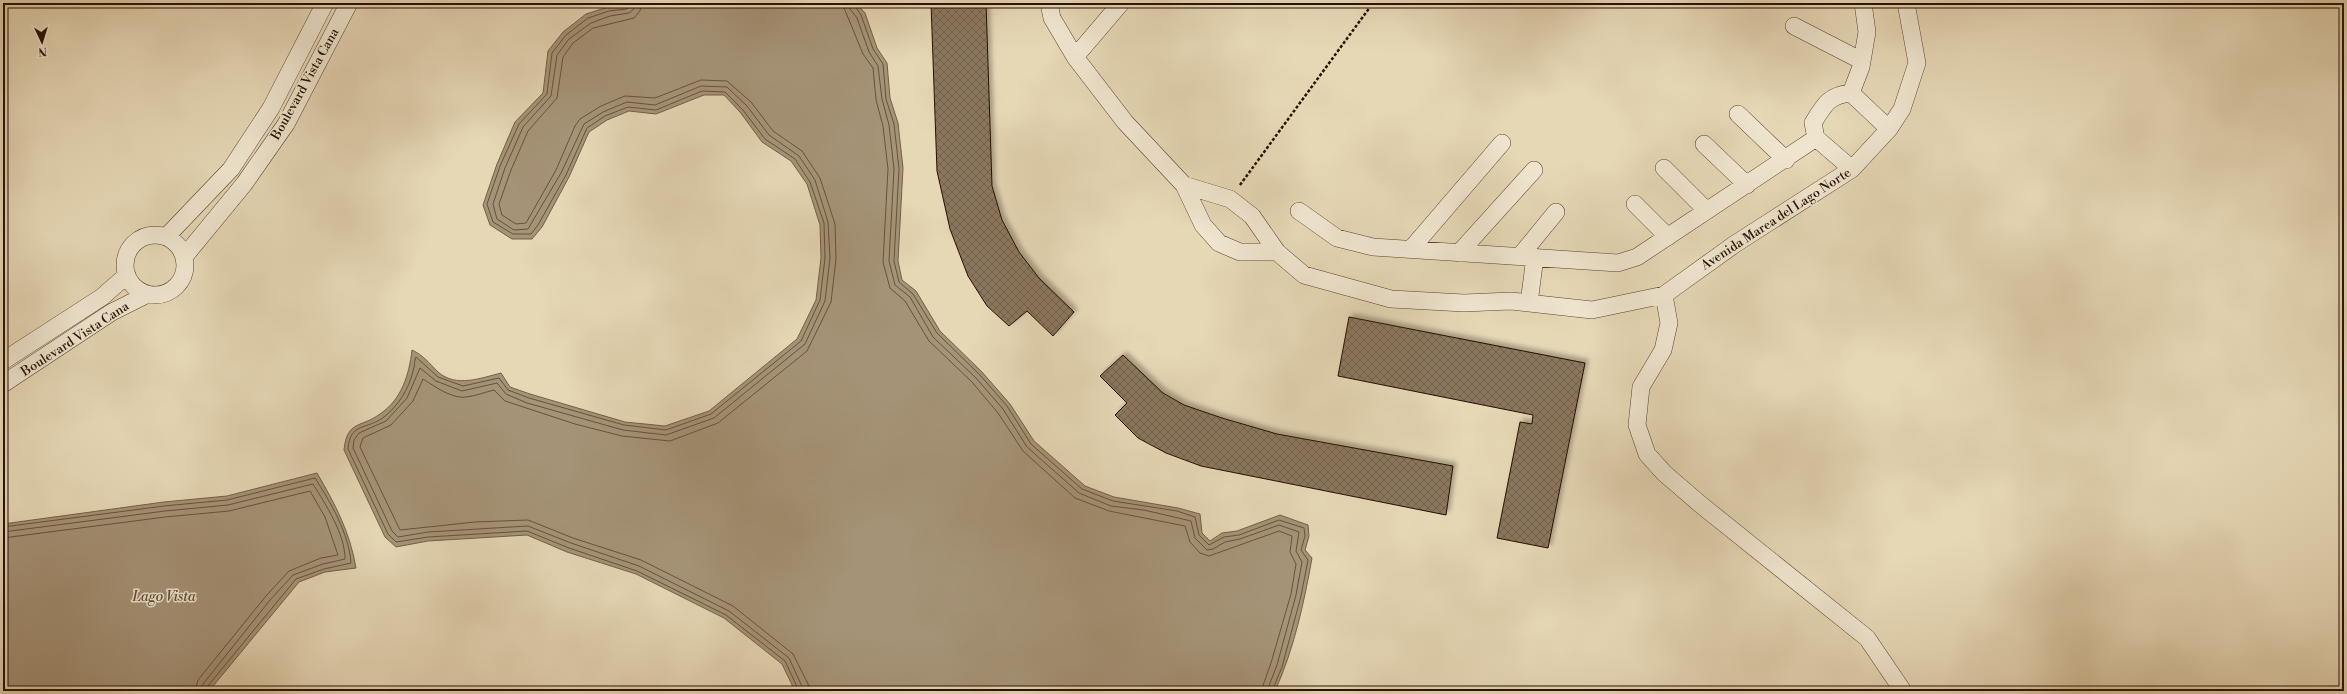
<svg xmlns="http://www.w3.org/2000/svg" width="2347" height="694" font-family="'Libre Bodoni',serif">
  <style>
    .water { fill: #a59377; stroke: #735f47 }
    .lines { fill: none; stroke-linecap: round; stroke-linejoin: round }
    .shore { stroke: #66523c; stroke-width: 1 }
    .building { fill: url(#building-cross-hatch); stroke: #281000; filter: url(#shadow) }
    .minor-casing { stroke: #58422d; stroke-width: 18 }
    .path { stroke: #281000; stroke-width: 2.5; stroke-dasharray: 3 2; stroke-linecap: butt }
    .minor { stroke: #efe5cf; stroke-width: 17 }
    .labels { text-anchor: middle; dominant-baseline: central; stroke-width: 3; stroke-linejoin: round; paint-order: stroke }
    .street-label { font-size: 13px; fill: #281000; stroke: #efe5cf }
    .water-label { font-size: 14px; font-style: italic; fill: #604b36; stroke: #efe5cf }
  </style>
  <defs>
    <pattern id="building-cross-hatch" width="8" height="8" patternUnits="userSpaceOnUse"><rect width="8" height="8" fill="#8b775e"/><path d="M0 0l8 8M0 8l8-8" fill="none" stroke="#72604b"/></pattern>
    <filter id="shadow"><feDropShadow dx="3.5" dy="-3.5" stdDeviation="2" flood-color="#0004"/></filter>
  </defs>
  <rect width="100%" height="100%" fill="#e6d7b5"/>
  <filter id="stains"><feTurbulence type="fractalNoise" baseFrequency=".005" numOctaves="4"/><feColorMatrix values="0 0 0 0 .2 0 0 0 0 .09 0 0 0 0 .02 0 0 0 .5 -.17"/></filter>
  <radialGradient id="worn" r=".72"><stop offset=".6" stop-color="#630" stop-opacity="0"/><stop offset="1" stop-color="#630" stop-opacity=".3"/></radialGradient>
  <!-- water -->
  <path class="water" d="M635 3H856L865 13 877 48 887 63 890 98 898 123 903 168 898 261 902 280 916 291 940 331 982 372 1010 404 1034 441 1085 486 1114 497 1178 508 1200 514 1202 533 1210 541 1222 533 1237 531 1280 515 1308 525 1309 536 1305 550 1312 558C1304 603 1294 649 1275 691H795L782 664 724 618 636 574 567 552 527 535 428 541 396 547 385 537 344 450C347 420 361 428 380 414 402 399 409 375 412 350 423 355 429 363 438 372 456 388 481 378 501 373L510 387 530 394 625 422 665 426 709 411 797 339 816 300 821 258 820 225 807 184 791 161 762 142 740 112 724 95H704L656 114 629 111 607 120 589 132 569 177 542 227 532 239H512L490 225 483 205 497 164 515 122 543 93 548 51 563 32 586 14 608 7Z
    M317 473C335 504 350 532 356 568L325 572 299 582 209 691H3V524L164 502 227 496Z"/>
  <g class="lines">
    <!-- shore -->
    <path class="shore" d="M630 3 627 9 609 11 588 18 566 35 552 53 547 94 519 124 500 166 487 204 493 222 513 234H531L538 225 566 175 587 128 605 116 628 107 656 110 702 91 725 92 743 110 765 139 795 159 810 182 824 223 825 258 820 300 801 341 711 414 666 430 624 425 529 398 508 390 499 378 463 386 438 377 416 357C414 361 415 366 413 371 409 389 398 406 384 417 367 430 350 422 348 449L388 534 396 542 428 537 527 531 569 548 637 571 726 615 785 661 799 691
      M635 3 634 9 629 13 610 16 591 23 569 39 557 55 551 96 523 127 505 168 493 204 497 219 514 230 528 229 561 173 584 124 603 112 627 102 655 105 701 86 727 87 747 106 769 135 799 156 815 180 828 222 830 258 825 301 805 344 714 418 666 435 623 430 527 403 506 394 497 383 462 391 436 381 420 368 407 398 386 421 359 433 354 440 353 448 392 531 398 537 428 532 528 526 571 543 639 566 729 611 789 658 804 691
      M641 3 640 11 634 18 593 28 573 43 563 57 557 98 528 131 511 170 499 204 502 215 516 224 526 223 556 170 575 126 580 119 601 106 625 96 655 98 701 80 727 81 751 102 773 131 802 151 820 178 835 224 836 259 831 302 807 351 718 423 670 441 622 436 575 424 505 401 494 390C485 392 476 396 466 397 452 399 434 386 423 379L413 401 391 425 363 438 360 447 400 530 475 522 528 520 573 538 641 560 733 606 793 654 808 684 810 691
      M842 3 863 54 873 68 876 100 883 126 888 169 883 262 890 288 905 301 929 341 972 382 998 413 1023 451 1075 498 1109 511 1185 526 1190 542 1200 553 1209 556 1279 531 1292 536 1290 552 1296 564 1291 594 1271 663 1261 691
      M848 3 850 9 857 18 869 52 878 66 882 99 889 125 894 169 889 261 895 285 910 297 933 337 976 378 1003 409 1027 447 1079 493 1111 506 1144 510 1191 521 1195 538 1207 550 1213 549 1225 542 1240 539 1279 525 1299 532 1296 551 1302 562 1296 595 1277 665 1267 691
      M853 3 861 15 873 49 883 64 886 99 894 124 899 169 894 261 899 282 913 294 937 333 980 375 1007 406 1031 444 1082 489 1113 501 1177 511 1195 517 1199 535 1209 545 1224 537 1239 535 1279 520 1304 528 1305 536 1301 550 1308 560 1301 596 1282 667 1272 691
      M3 527 164 506 227 500 315 478C331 503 349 534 351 563L324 569 296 579 207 687 206 691
      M3 532 165 511 228 505 313 484C326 505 345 534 345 559L323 564 293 575 270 600 203 684 201 691
      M3 538 165 517 229 511 310 491 325 517 338 555 321 558 289 571 266 596 198 680 195 691"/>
  </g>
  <!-- building -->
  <path class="building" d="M931 3H986L992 186 1002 220 1019 252 1039 278 1074 312 1053 336 1027 311 1009 326 987 306 968 276 950 229 937 171Z
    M1349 317 1585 363 1548 548 1497 538 1520 422 1532 424 1533 415 1338 376Z
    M1123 355 1163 393 1184 405 1222 418 1277 434 1453 466 1446 515 1201 466 1166 453 1138 438 1115 415 1127 403 1100 376Z"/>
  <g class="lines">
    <!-- minor casing -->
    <g class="minor-casing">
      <path id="minor" d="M1049 3 1052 18 1075 57 1125 122 1184 185 1203 225 1219 243 1240 252H1277
        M1863 3 1867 32 1861 67 1851 93 1889 129
        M1794 26 1862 61
        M1075 57 1121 3
        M1851 93C1829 95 1824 105 1813 123L1816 138 1852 169
        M1738 114 1786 160
        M1704 144 1747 185
        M1664 168 1706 210
        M1184 185 1230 199 1252 216 1277 252 1304 275 1391 299 1464 303 1511 301 1592 310 1664 295 1735 244 1852 169 1889 129 1902 109 1917 63 1906 3
        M1635 204 1668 237
        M1299 211 1337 238 1373 247 1618 263 1637 257 1816 138
        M125 265a30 30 0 1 1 60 0a30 30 0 1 1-60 0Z
        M166 237 231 169 271 108 325 3
        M1411 249 1502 143
        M1459 253 1534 170
        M1520 256 1556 212
        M184 257 244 184 286 124 349 3
        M1664 295 1669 323 1663 350 1641 387 1637 425 1647 454 1664 473 1700 504 1867 638 1903 691
        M1529 303 1535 257
        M3 361 102 297 127 275
        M3 384 112 312 148 294"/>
    </g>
    <!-- path -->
    <path class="path" d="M1240 185 1373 3"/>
    <!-- minor -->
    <use href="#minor" class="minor"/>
  </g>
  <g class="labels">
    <!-- street labels -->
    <g class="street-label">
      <text transform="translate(305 84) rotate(-61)">Boulevard Vista Cana</text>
      <text transform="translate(1776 219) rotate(-33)">Avenida Marea del Lago Norte</text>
      <text transform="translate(75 339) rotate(-33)">Boulevard Vista Cana</text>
    </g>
    <!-- water labels -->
    <g class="water-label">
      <text x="164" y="597">Lago Vista</text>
    </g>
  </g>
  <!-- margin -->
  <rect width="2347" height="694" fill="none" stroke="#e6d7b5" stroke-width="16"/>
  <rect x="4" y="4" width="2339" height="686" fill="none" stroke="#281000" stroke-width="2"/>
  <rect x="8" y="8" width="2331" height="678" fill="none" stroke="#281000"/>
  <!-- north arrow -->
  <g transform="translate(42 42) rotate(176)" stroke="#efe5cf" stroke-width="3" paint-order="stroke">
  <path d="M0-3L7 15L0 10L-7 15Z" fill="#281000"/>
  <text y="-6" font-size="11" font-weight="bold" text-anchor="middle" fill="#281000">N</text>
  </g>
  <rect width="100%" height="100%" filter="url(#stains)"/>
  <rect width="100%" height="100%" fill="url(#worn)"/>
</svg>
